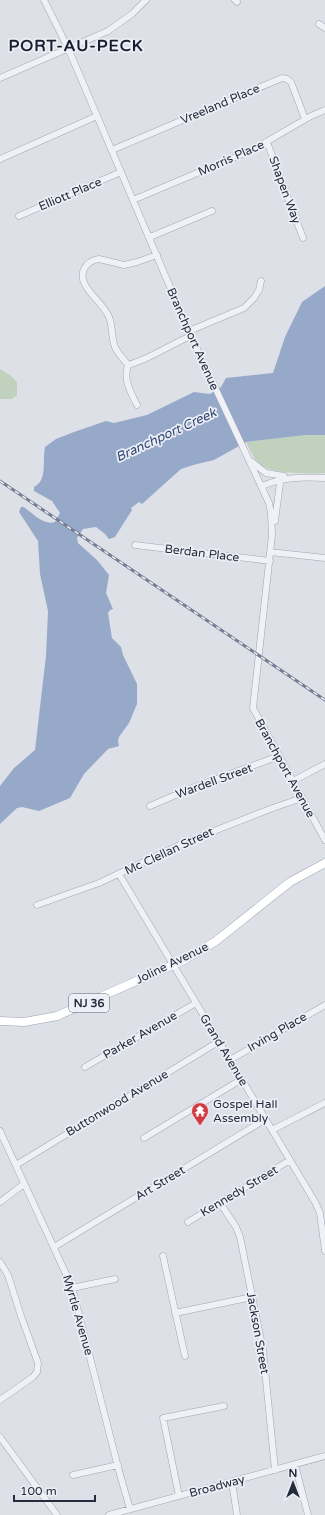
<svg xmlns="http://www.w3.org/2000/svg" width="325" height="1515" font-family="'Varela Round',sans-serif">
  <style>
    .green { fill: #c0d2be }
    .water { fill: #96a9c9 }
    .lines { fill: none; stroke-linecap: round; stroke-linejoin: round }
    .minor-casing { stroke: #a2a6b1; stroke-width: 7 }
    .major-casing { stroke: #9ca3b4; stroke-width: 9 }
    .minor { stroke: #f0f1f6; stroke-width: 6 }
    .major { stroke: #fff; stroke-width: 8 }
    .rail-casing { stroke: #767d92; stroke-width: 3 }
    .rail { stroke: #eceff5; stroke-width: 1.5; stroke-dasharray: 4.5; stroke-linecap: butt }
    .labels { text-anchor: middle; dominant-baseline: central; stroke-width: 3.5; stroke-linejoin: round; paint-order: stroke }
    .shield { fill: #eceff5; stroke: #616675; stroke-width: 1 }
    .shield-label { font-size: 11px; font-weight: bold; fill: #262c3e }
    .street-label { font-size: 12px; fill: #262c3e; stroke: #eceff5 }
    .poi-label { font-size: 12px; fill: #262c3e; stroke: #eceff5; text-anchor: start }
    .water-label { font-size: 13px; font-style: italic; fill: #2f4674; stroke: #eceff5 }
    .district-label { font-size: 16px; font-weight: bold; letter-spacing: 1px; fill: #181e2f; stroke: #eceff5 }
  </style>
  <rect width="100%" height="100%" fill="#dde0e7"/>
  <!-- green -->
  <path class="green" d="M0 369 10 375 17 382V395L12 399H0Z
    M306 435H325V473C311 474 272 474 261 465 254 460 250 450 246 442Z"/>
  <!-- water -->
  <path class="water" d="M325 286V435H306L246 442 214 460 193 465 181 469 142 504 139 502 131 508 132 510 115 537 109 539 105 534 96 527 83 529 77 538 78 543 97 560 109 575 106 593 113 609 110 610 108 613 112 638 121 647 123 655 137 684V704L129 723 119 737 118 741 119 746 108 749 84 774 70 798 39 811 22 807 17 808 0 824V786L14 768 35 750 46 656 48 611 40 574 38 541 19 512 21 507H24C32 513 44 526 55 522L60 513 52 501 34 491V487C48 480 42 461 45 447L56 439 74 432 106 421 114 423 147 415 194 392 210 394 221 387 226 378 273 373 285 337 302 302Z"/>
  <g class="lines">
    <!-- minor casing -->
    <g class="minor-casing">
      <path id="minor" d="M44 0 68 48 191 336 269 503 271 513 272 535 253 708 325 840
        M235 0 237 2
        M319 24 325 28
        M0 78 108 31 132 14 146 0
        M267 142 303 238
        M112 150 282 78 287 79 291 82 305 119
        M0 159 97 116
        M133 200 254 149 311 116 325 110
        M19 216 121 172
        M150 237 212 211
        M189 331 244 308 254 298 259 290 261 281
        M128 365C124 359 118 354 115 347 111 338 113 326 109 317 103 301 76 287 84 269 87 263 92 260 99 259L124 265 137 262 157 255
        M137 405C131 392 123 381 128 365 150 359 169 345 191 336
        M252 462 266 473 284 476
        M262 486C283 477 302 477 325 478
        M275 521 280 483 283 479
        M135 545 270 561
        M270 552 325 558
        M293 781 325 764
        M150 806 192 788 279 756
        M119 874 315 1202 320 1213 325 1251
        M37 905 99 883 186 842 270 809 302 798
        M230 1060 325 1005
        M85 1067 196 1003
        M272 1130 325 1103
        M0 1131 66 1274 74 1295 119 1471 130 1509
        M144 1138 242 1079
        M16 1165 218 1042
        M0 1202 24 1184
        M220 1203 236 1227 240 1237 263 1350 275 1470
        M188 1222 290 1160
        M54 1247 266 1119
        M163 1256 185 1356
        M0 1262 8 1275 21 1316 38 1363 37 1372 33 1377 0 1400
        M72 1288 115 1279
        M175 1313 252 1297
        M0 1437 57 1515
        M295 1465 308 1515
        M73 1475 118 1465
        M232 1482 237 1515
        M179 1496 163 1418 224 1406
        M109 1515 325 1456"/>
    </g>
    <!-- major casing -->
    <g class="major-casing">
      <path id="major" d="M0 1021 24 1022 57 1016 184 960 216 941 290 882 325 863"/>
    </g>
    <!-- minor -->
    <use href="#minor" class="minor"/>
    <!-- major -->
    <use href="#major" class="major"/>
    <!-- rail casing -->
    <g class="rail-casing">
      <path id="rail" d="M0 481 325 700"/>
    </g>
    <!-- rail -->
    <use href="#rail" class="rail"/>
  </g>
  <!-- icons -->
  <defs>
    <g id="temple-pin" transform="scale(0.9)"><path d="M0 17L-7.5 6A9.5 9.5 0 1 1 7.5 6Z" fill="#d33b42" stroke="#eceff5"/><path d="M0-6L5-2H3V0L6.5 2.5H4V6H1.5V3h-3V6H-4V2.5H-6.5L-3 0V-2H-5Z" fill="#fff"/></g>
  </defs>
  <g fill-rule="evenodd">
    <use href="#temple-pin" x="200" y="1111"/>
  </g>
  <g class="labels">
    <!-- shield labels -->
    <rect class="shield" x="69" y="994" width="40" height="18" rx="3"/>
    <g class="shield-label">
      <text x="89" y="1003">NJ 36</text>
    </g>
    <!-- street labels -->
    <g class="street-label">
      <text transform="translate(220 104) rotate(-23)">Vreeland Place</text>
      <text transform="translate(231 158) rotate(-24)">Morris Place</text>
      <text transform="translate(285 190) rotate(70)">Shapen Way</text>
      <text transform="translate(70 194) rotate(-23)">Elliott Place</text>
      <text transform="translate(193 339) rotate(66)">Branchport Avenue</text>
      <text transform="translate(202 553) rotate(7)">Berdan Place</text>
      <text transform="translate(285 768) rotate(61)">Branchport Avenue</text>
      <text transform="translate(214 781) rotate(-20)">Wardell Street</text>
      <text transform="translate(169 851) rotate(-25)">Mc Clellan Street</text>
      <text transform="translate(172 963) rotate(-26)">Joline Avenue</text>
      <text transform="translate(277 1032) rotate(-30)">Irving Place</text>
      <text transform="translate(140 1035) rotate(-30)">Parker Avenue</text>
      <text transform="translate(224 1050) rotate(59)">Grand Avenue</text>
      <text transform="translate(117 1103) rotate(-31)">Buttonwood Avenue</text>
      <text transform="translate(160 1183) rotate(-31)">Art Street</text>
      <text transform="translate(239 1191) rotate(-31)">Kennedy Street</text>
      <text transform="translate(78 1315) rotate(74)">Myrtle Avenue</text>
      <text transform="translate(258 1333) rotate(80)">Jackson Street</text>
      <text transform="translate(217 1486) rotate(-15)">Broadway</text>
    </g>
    <!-- poi labels -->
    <g class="poi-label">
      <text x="213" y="1104">Gospel Hall<tspan x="213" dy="14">Assembly</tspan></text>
    </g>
    <!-- water labels -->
    <g class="water-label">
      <text transform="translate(166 435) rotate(-25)">Branchport Creek</text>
    </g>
    <!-- district labels -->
    <g class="district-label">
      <text x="76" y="46">PORT-AU-PECK</text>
    </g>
  </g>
  <!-- north arrow -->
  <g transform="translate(293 1483)" stroke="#eceff5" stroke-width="3" paint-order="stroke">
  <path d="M0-3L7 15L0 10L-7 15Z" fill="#262c3e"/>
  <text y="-6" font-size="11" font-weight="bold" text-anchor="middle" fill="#262c3e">N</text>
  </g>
  <!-- scale -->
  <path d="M14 1495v6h81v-6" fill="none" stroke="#262c3e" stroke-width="2"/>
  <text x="20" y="1495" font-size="12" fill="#262c3e" stroke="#eceff5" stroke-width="3" paint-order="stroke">100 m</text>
</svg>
